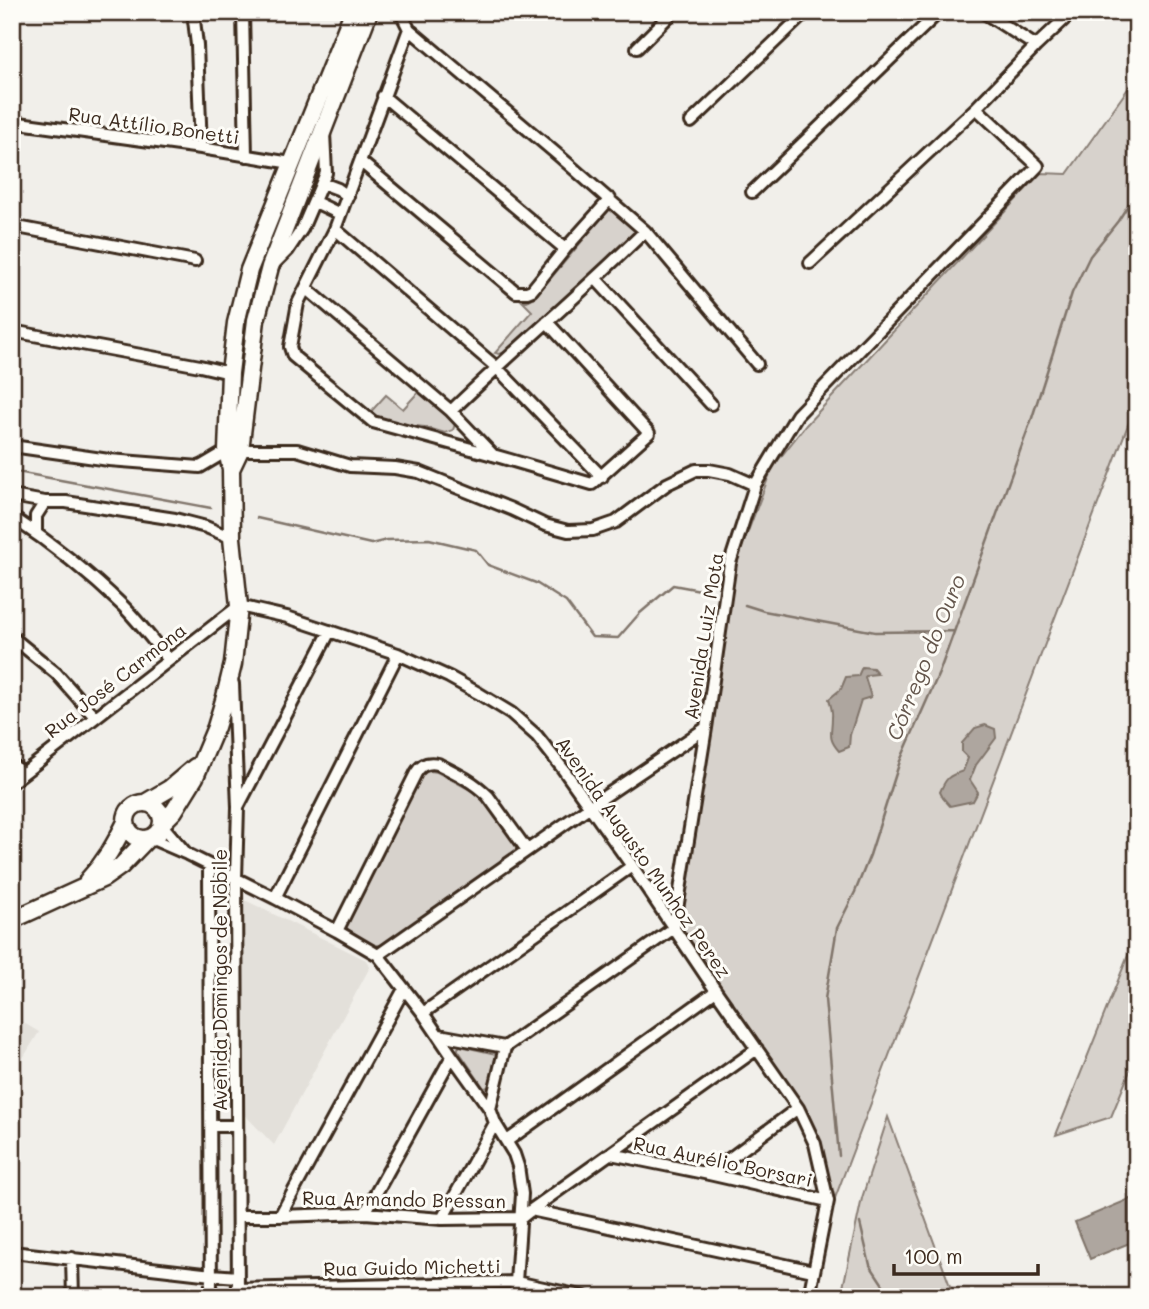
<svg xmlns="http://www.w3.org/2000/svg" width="1149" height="1309" font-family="Mali,sans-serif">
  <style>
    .built { fill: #e3e0da }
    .green { fill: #d7d2cc; stroke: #897e75; stroke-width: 2 }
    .water { fill: #aea69f; stroke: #80746b; stroke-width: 2 }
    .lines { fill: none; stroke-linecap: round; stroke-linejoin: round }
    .stream { stroke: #80746b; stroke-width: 2.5 }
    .street-casing { stroke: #3b2a1e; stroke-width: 16 }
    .secondary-casing { stroke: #3b2a1e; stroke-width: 21 }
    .street { stroke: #fdfcf7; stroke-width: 10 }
    .secondary { stroke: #fdfcf7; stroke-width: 16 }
    .labels { text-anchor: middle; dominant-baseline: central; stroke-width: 6; stroke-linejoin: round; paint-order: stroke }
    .street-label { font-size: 19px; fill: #3b2a1e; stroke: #fdfcf7 }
    .water-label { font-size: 21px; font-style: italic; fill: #63554b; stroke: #fdfcf7 }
  </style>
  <rect width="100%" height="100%" fill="#f1efea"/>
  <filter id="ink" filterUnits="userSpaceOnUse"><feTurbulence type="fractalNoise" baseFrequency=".0143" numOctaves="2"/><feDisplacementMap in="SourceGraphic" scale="14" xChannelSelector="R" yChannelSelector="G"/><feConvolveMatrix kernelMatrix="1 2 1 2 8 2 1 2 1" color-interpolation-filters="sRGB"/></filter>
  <g filter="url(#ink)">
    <!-- built -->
    <path class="built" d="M242 901H247L366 960 370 967 274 1145 241 1111V904Z
      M12 1016 39 1032 12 1076Z"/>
    <!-- green -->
    <path class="green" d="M1137 76V401L829 1214 830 1188 803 1105 757 1048 675 928 710 729 736 563 772 468 806 425 1041 173 1067 174Z
      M614 208 635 229 633 237 506 352 499 354 495 353 532 311 522 301H527L535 297 609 209Z
      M422 388 456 421 453 430 445 433 425 427 374 422 366 417 386 395 403 409Z
      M431 771 437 772 480 795 487 802 516 845 517 851 514 855 383 945C369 947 350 937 345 924L418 779 426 772Z
      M1137 933V1054L1111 1117 1056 1135Z
      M460 1046 496 1054 489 1087 484 1088 458 1050V1048Z
      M888 1117 954 1297H841L862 1198Z"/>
    <!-- water -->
    <path class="water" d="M862 667 873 668 878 674 867 675 865 677 871 697 861 700 850 735 849 747 839 751C827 738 832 733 832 717 833 711 830 704 829 699L841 689 846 677 858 676Z
      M985 725 995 729 996 738 976 765 970 780 978 792 973 801 950 806 943 798 940 792C946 778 948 776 963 771L968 758 962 752V743L975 728Z
      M1137 1196V1240L1090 1259 1075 1222Z"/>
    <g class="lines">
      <!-- stream -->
      <path class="stream" d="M12 471 211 508
        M257 518 371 544 387 540 429 539 476 550 488 565 536 583 566 602 592 637 618 638 639 614 673 585 711 592
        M745 605 764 611 875 632 954 631
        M839 1156 825 999 837 928 855 892 870 855 900 761 939 673 1032 418 1072 293 1090 256 1118 221 1137 191
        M860 1223 870 1265 889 1294V1297"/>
      <!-- street casing -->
      <g class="street-casing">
        <path id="street" d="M193 12 197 45 201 148
          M243 12 246 156
          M983 12 1036 46
          M401 13 409 29 558 155 645 231 757 364
          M409 29 335 229 298 303 290 347 293 356 373 422 493 455 592 484 649 433 547 322
          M637 48 673 12
          M383 96 565 249
          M12 122 201 148 291 163
          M691 122 806 12
          M361 162 516 292H527L532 290 565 249 610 199
          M322 183 338 189 348 196
          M752 192 939 12
          M315 202 340 214
          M12 226 195 261
          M335 229 496 367 602 477
          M275 263 288 250 302 229 326 173 324 133
          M810 263 976 108 1036 46 1072 12
          M596 279 711 404
          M306 288 451 411 493 455
          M12 331 200 366 230 373
          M451 411C515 349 582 293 645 231
          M12 446 109 460 200 467 227 451 240 450H297L350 466 395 468 419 472 511 509 545 525 568 531 593 530 616 522 667 484 696 470H709L730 474 755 485
          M12 496 45 502H66L175 519 206 527 232 538
          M12 517C51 543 89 573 123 606 139 622 154 642 169 660
          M36 533V516L45 502
          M12 637 56 673 95 717
          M233 684 238 807 236 879 238 1297
          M12 764 22 774
          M12 782 239 606 287 617 398 654 449 677 478 693 511 713 537 736 563 769 632 866 716 991 798 1108 815 1144 828 1201 809 1297
          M239 805 330 631
          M162 825 185 852
          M150 838 187 854 275 898 337 931 378 955 423 1013 452 1056 490 1109 495 1123 514 1154 518 1166 522 1194 515 1297
          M209 866 211 1297
          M275 898 398 654
          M337 931 416 773C421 764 429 762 438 764 456 773 473 781 488 796L527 850
          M378 955 589 807 706 728
          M423 1013 632 866
          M439 1035 505 1047
          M490 1109 505 1047 674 928 706 728 730 563 755 485 797 415 1038 166 976 108
          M211 1126H236
          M507 1141 716 991
          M611 1154 709 1174 828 1201
          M709 1174 798 1108
          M531 1210 757 1049
          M365 1213 452 1056
          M238 1216H280L365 1213 442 1219 521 1218 531 1210 813 1271
          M280 1216 404 989
          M442 1219 495 1123
          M12 1252 212 1275 238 1277
          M72 1258 73 1297
          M238 1289 516 1282 585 1297"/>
      </g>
      <!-- secondary casing -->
      <g class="secondary-casing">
        <path id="secondary" d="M231 469 240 450 256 320 270 267 369 12
          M145 803 169 789 195 767
          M126 821a18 18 0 1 1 36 0a18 18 0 1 1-36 0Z
          M162 823 174 811 195 777 216 727 225 697 233 664 239 606 232 538 231 469 227 451 230 373 236 323 249 270 353 12
          M88 880C105 862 115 844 126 822
          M12 920 104 878 121 866 147 839"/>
      </g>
      <!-- street -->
      <use href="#street" class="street"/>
      <!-- secondary -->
      <use href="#secondary" class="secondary"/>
    </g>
  </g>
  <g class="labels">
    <!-- street labels -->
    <g class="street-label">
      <text transform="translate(154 125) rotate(8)">Rua Attílio Bonetti</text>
      <text transform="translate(703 636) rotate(-81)">Avenida Luiz Mota</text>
      <text transform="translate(115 680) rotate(-38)">Rua José Carmona</text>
      <text transform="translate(644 857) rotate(55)">Avenida Augusto Munhoz Perez</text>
      <text transform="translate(219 980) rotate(-90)">Avenida Domingos de Nobile</text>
      <text transform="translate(723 1161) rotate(12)">Rua Aurélio Borsari</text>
      <text transform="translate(404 1199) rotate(1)">Rua Armando Bressan</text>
      <text transform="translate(412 1267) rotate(-1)">Rua Guido Michetti</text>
    </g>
    <!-- water labels -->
    <g class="water-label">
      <text transform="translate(925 657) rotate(-68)">Córrego do Ouro</text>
    </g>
  </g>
  <!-- margin -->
  <rect width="1149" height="1309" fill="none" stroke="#fdfcf7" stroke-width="42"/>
  <rect x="21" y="21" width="1107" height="1267" fill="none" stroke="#3b2a1e" stroke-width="2.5" filter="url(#ink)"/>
  <!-- scale -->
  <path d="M894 1264v10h144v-10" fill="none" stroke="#3b2a1e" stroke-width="3.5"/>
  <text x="904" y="1264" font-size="21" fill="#3b2a1e" stroke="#fdfcf7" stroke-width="5" paint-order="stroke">100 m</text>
</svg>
